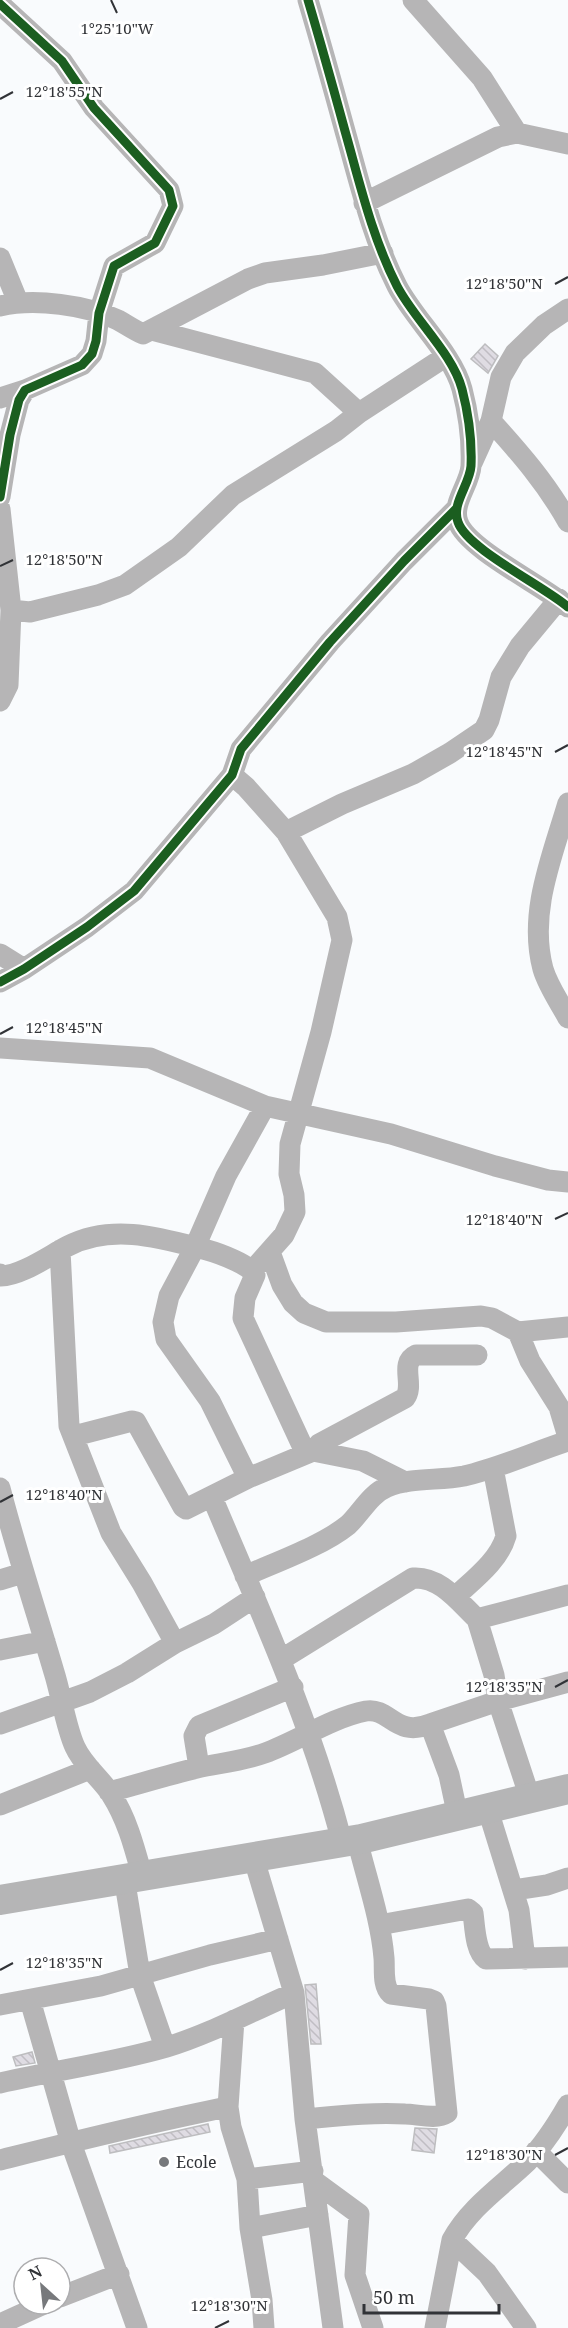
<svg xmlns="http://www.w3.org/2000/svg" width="568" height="2328" font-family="'Noto Serif',serif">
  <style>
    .building { fill: url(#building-back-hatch); stroke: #bdbdbf; stroke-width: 1.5 }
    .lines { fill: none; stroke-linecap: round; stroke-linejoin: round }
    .street { stroke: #b6b5b6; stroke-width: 21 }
    .secondary { stroke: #b5b5b6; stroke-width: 30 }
    .cycleway-casing { stroke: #fff; stroke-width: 13 }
    .cycleway { stroke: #1b5e20; stroke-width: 9 }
    .ticks { fill: none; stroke: #313337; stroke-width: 2 }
    .poi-dot { fill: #77797c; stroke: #fff; stroke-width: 2 }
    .labels { text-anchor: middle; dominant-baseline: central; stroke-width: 6; stroke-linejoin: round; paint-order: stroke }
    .poi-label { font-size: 16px; fill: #313337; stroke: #fff; text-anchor: start }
    .ticks-label { font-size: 15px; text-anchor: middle; fill: #313337; stroke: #fff; stroke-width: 6; stroke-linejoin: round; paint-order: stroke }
  </style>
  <defs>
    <pattern id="building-back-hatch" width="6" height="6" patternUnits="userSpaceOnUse" patternTransform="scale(1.5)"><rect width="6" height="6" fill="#dfdce3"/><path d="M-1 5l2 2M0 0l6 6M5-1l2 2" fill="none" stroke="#c0bdc3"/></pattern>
  </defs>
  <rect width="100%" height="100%" fill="#f9fbfd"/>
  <!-- building -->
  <path class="building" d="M485 344 498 356 488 373 471 359Z
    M316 1984 321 2044H311L305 1985Z
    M32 2052 35 2063 16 2066 13 2057Z
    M208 2124 210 2132 110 2153 109 2146Z
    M415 2128 437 2129 434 2153 412 2150Z"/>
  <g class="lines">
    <!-- street -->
    <path class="street" d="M308 0C321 44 333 87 345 131 360 184 372 237 397 286 414 319 453 354 462 389 468 412 472 442 471 466 470 484 451 504 458 522 467 549 544 586 568 607
      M413 0 482 78 517 133
      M0 4 62 61 94 108 169 190 173 206 155 243 114 266 99 313 96 341 92 354 82 365 25 390 19 400 10 435 0 497
      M364 203 498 137 517 133 568 144
      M0 258 18 302
      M0 306C35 298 86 305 118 320 127 325 134 330 143 334L248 279 265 273 323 265 383 253
      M152 330 315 373 359 413
      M0 398 25 390
      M491 421C520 453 547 484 568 522
      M472 463 491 421 501 377 515 353 544 325 568 309
      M0 509 11 610
      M0 701 8 685 11 610 30 612 98 595 125 585 179 547 233 495 336 431 359 413 445 357
      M232 775 246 787 286 832 342 804 413 774 450 753 484 730 489 720 501 677 520 646 559 599
      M568 803C552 857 528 913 543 969 548 986 560 1003 568 1018
      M0 954 24 969
      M0 982 24 969 87 927 134 891 232 775 241 749 330 642 404 561 456 509
      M0 1048 150 1058 265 1106 391 1134 495 1166 548 1180 568 1182
      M60 1250 69 1426 111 1533 142 1583 175 1643
      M270 1252 282 1285 293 1303 304 1313 326 1322H396L481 1316 492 1318 518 1332
      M253 1270 284 1235 295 1212 294 1195 289 1174 290 1144 321 1032 342 940 337 917 286 832
      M0 1274 1 1276C21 1276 50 1255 68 1246 113 1223 161 1238 207 1250 218 1253 251 1265 255 1275L245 1298 243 1318 306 1454
      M568 1327 518 1332 530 1361 559 1407 568 1437
      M74 1436 132 1421 136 1422 183 1507 186 1509 248 1478 313 1451 363 1461 405 1482
      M313 1451 319 1444 405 1398C415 1385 399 1363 416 1355H477
      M248 1478 210 1401 166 1339 163 1322 169 1296 195 1247 226 1176 265 1106
      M0 1488C16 1550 36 1611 54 1672 61 1694 66 1728 75 1747 83 1765 100 1778 111 1794 127 1819 134 1846 142 1875
      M212 1497C260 1611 311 1722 342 1842
      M245 1576C276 1562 322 1546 348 1525 361 1513 370 1494 387 1487 411 1477 439 1481 464 1476 499 1468 534 1452 568 1441
      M0 1580 23 1573
      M455 1597C473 1580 499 1561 506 1536L493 1468
      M0 1650 45 1641
      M282 1659 413 1578C440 1576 459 1602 477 1619
      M0 1724 90 1692 127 1673 175 1643 214 1624 255 1597
      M199 1767 194 1736 199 1726 293 1687
      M109 1792C139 1784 168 1775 197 1768 220 1763 243 1761 265 1753 298 1741 331 1718 366 1711 390 1707 395 1738 430 1724
      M530 1798 498 1701 494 1675 477 1619 568 1595
      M0 1805 90 1769
      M488 1810 519 1910 525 1959
      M458 1817 449 1775 430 1724 498 1701 568 1682
      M253 1856 294 1993 305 2119 333 2328
      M124 1877 140 1975 165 2047
      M514 1890 547 1885 568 1878
      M379 1925 468 1909 473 1913C475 1927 475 1951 486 1959L568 1957
      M30 2000 71 2143 137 2328
      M0 2005 101 1986 210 1955 278 1939
      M234 2020 228 2107 231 2127 247 2179 313 2171
      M0 2083C56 2070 112 2063 167 2047 210 2034 252 2011 294 1993
      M305 2119C338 2116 372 2112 405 2114 417 2114 436 2120 447 2113L436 2006 434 2001 429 1999 391 1994C382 1986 385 1969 384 1958 381 1922 369 1886 360 1851L361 1839
      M536 2151 568 2183
      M0 2160C76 2141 151 2122 228 2107
      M247 2179 250 2228 262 2300 264 2328
      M314 2181 359 2214 355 2275 373 2328
      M250 2228 318 2215
      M452 2240 487 2273 526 2328
      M60 2297 119 2274
      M0 2324 44 2304
      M435 2328 452 2240C469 2208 502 2186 527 2162 544 2145 556 2126 568 2105"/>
    <!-- secondary -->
    <path class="secondary" d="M0 1900 361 1839 568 1789"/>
    <!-- cycleway casing -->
    <g class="cycleway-casing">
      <path id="cycleway" d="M308 0C321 44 333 87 345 131 360 184 372 237 397 286 414 319 453 354 462 389 468 412 472 442 471 466 470 484 451 504 458 522 467 549 544 586 568 607
        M0 4 62 61 94 108 169 190 173 206 155 243 114 266 99 313 96 341 92 354 82 365 25 390 19 400 10 435 0 497
        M0 982 24 969 87 927 134 891 232 775 241 749 330 642 404 561 456 509"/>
    </g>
    <!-- cycleway -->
    <use href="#cycleway" class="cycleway"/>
  </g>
  <!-- ticks -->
  <path class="ticks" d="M111 0 117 13M0 99 13 92M555 284 568 277M0 566 13 560M555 752 568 745M0 1034 13 1027M555 1219 568 1213M0 1502 13 1495M555 1687 568 1680M0 1970 13 1963M555 2155 568 2148M215 2328 229 2321"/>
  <!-- markers -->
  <circle class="poi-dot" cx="164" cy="2162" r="6"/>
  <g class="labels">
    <!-- poi labels -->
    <g class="poi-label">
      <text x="176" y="2162">Ecole</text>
    </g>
  </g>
  <g class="ticks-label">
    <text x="117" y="34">1°25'10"W</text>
    <text x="64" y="97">12°18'55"N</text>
    <text x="504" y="289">12°18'50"N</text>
    <text x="64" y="565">12°18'50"N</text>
    <text x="504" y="757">12°18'45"N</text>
    <text x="64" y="1033">12°18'45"N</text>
    <text x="504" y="1225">12°18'40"N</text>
    <text x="64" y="1500">12°18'40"N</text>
    <text x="504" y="1692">12°18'35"N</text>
    <text x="64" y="1968">12°18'35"N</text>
    <text x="504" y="2160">12°18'30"N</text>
    <text x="229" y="2311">12°18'30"N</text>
  </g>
  <!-- north arrow -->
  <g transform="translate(42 2286) rotate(333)"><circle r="28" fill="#ffffff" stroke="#adadaf" stroke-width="1.5"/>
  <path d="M0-4.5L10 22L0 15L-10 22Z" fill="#77797c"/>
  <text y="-9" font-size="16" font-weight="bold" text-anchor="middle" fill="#313337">N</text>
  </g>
  <!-- scale -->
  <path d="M364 2304v9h135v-9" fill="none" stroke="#313337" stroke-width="3"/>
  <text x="373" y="2304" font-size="18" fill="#313337" stroke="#ffffff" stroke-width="4.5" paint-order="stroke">50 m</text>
</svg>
